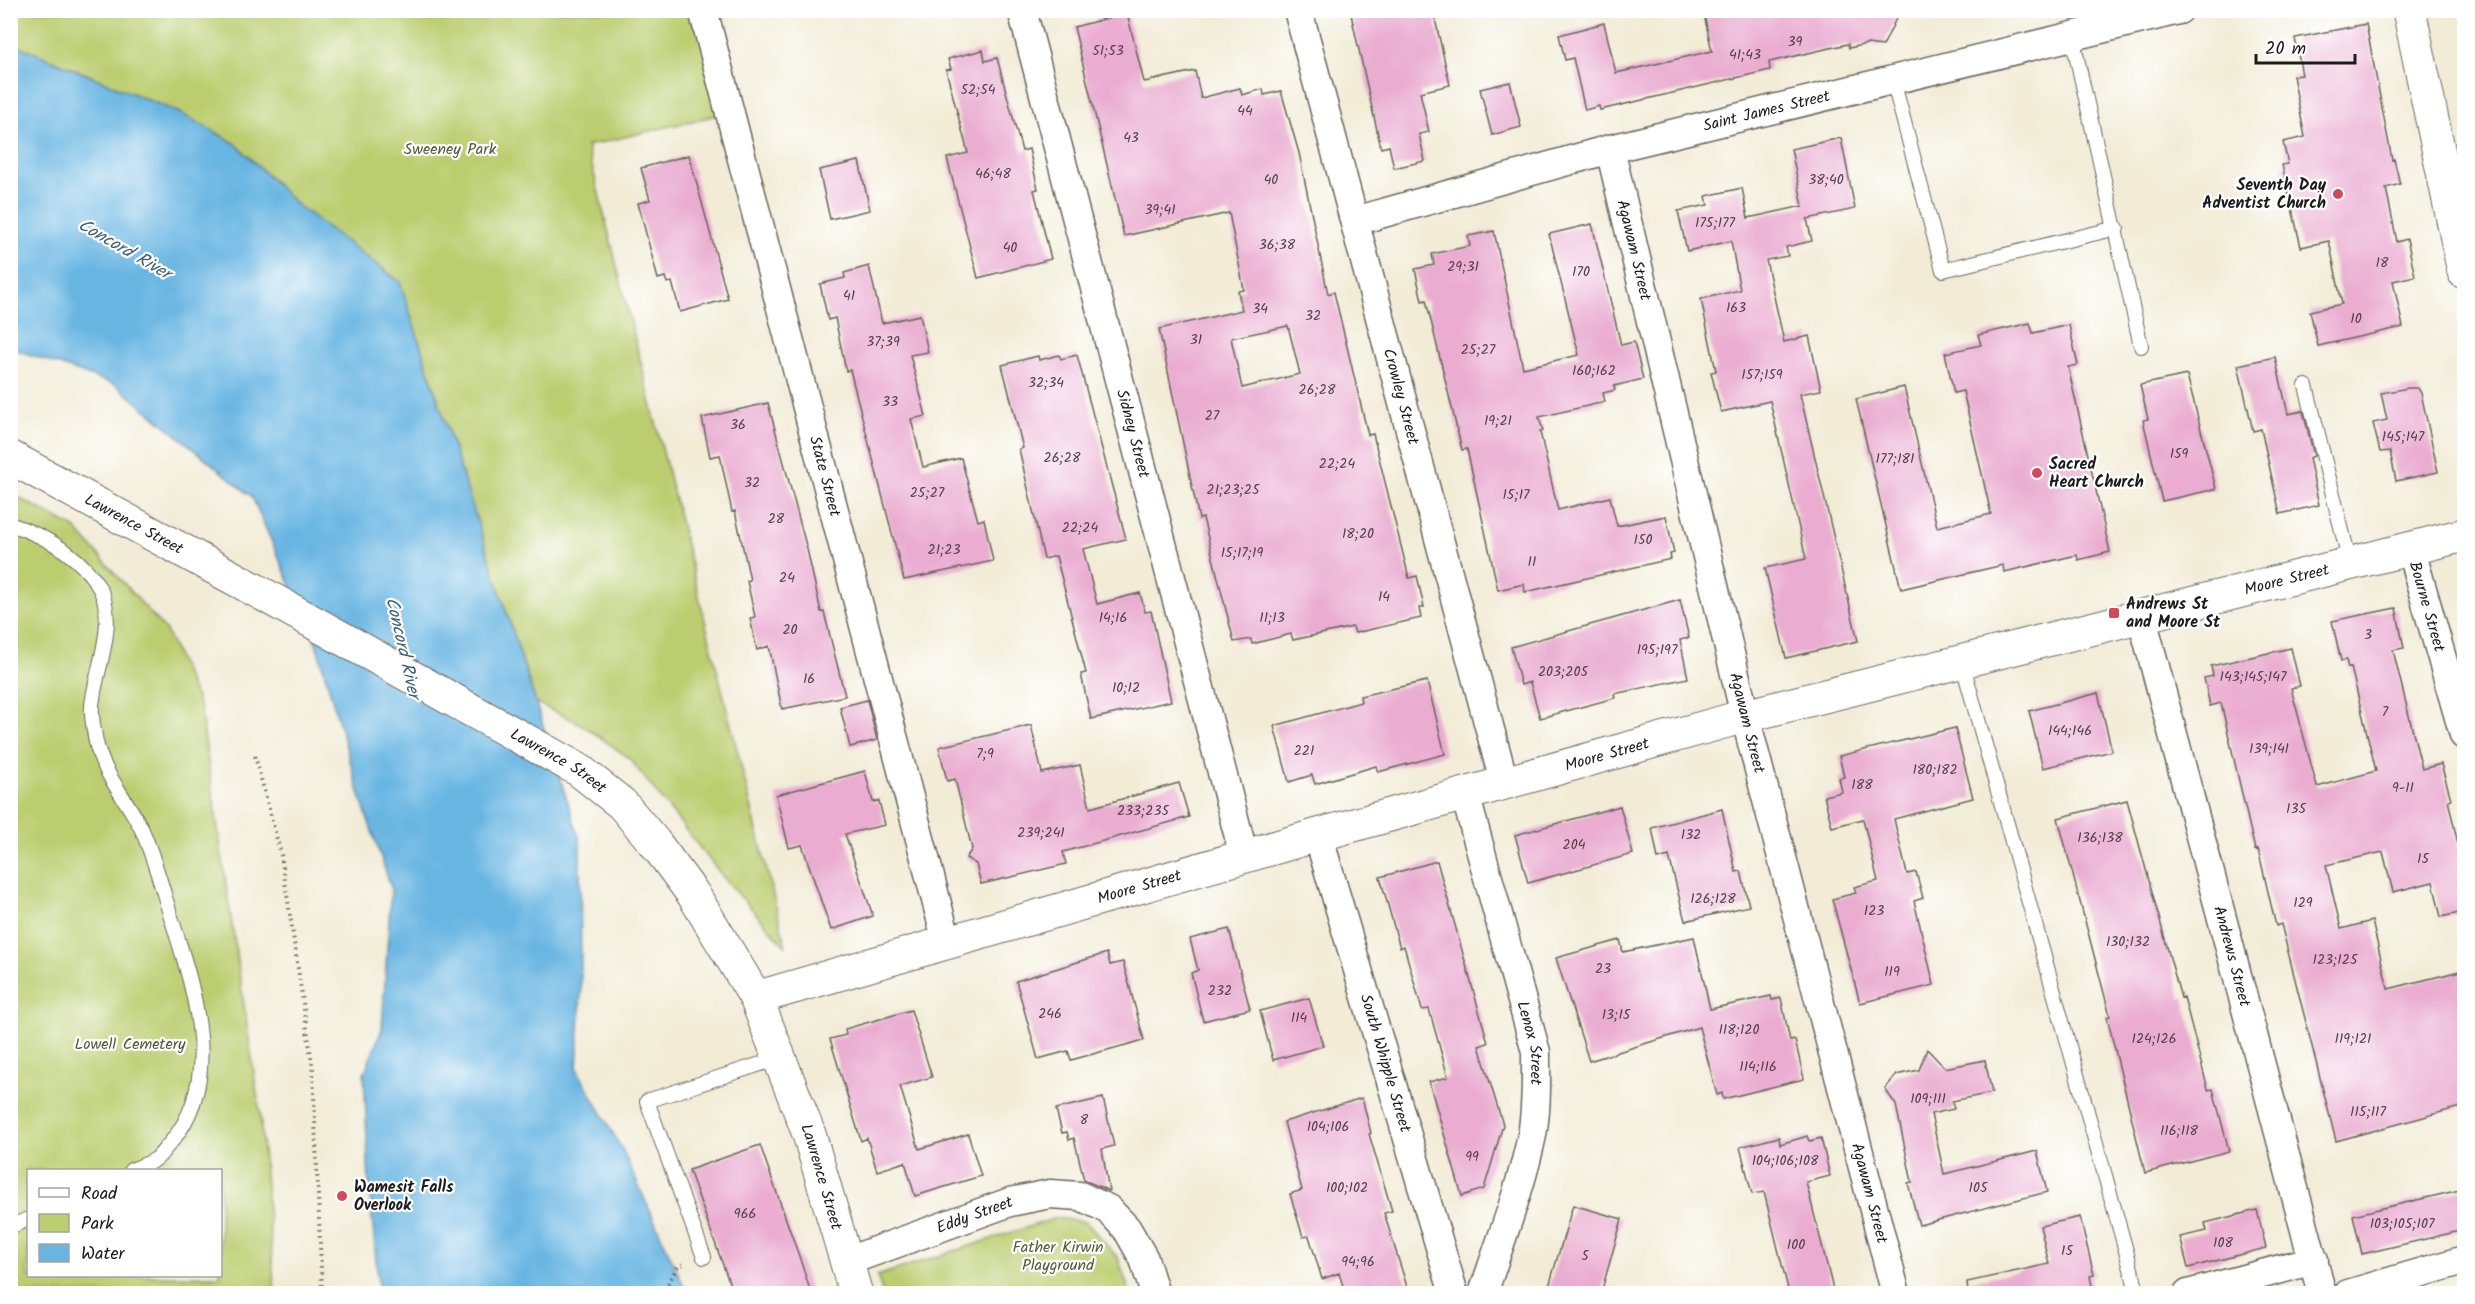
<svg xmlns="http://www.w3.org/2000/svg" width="2475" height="1304" font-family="Kalam,sans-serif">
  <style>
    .green { fill: #bccd6f; stroke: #6c7446; stroke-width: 1.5; fill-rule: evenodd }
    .water { fill: #68b5e2; stroke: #42687f; stroke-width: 1.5 }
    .building { fill: #eaadd1; fill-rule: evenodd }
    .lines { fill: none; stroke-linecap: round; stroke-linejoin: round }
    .service-casing { stroke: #67655d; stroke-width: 16 }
    .minor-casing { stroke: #67655d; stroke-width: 31 }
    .tertiary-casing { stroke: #67655d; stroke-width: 35 }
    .secondary-casing { stroke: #67655d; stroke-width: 35 }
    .path { stroke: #67655d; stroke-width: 4; stroke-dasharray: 1.5 4.5; stroke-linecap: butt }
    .service { stroke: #fff; stroke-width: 14 }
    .minor { stroke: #fff; stroke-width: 28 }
    .tertiary { stroke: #fff; stroke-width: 33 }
    .secondary { stroke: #fff; stroke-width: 33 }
    .poi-dot { fill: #d1495b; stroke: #fff; stroke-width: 2 }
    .labels { text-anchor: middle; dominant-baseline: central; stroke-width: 4.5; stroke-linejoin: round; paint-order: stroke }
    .number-label { font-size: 14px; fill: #504049 }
    .street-label { font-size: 16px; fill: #1c1c1c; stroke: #fff }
    .park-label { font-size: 16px; fill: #545a39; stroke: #fff }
    .poi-label { font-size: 16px; font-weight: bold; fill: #1c1c1c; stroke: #fff; text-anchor: start }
    .water-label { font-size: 18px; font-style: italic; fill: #3e6175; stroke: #fff }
  </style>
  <rect width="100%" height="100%" fill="#fff"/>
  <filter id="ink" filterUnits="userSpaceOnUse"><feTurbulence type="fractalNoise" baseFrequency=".0167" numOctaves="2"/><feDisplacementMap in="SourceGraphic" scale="12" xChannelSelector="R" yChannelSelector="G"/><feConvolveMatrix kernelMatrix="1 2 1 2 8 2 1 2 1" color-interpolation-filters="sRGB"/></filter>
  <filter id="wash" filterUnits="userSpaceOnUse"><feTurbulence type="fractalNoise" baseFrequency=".008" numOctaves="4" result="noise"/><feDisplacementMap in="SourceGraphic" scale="24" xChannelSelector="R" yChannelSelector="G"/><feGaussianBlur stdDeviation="1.35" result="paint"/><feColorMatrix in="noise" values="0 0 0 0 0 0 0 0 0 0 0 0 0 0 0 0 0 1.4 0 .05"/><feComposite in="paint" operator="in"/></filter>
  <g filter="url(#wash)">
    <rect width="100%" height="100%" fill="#f2ecd7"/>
    <!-- green -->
    <path class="green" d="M10 11H703L730 112 587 146 786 947 723 877 629 758 581 724 536 703 400 282 296 204 235 143 182 114 11 43Z
      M10 493 75 528 166 631 200 707 260 1114 275 1293H11ZM28 1170H220V1276H28Z
      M1056 1218 1086 1222 1118 1258 1130 1293H883L877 1276Z"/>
    <!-- water -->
    <path class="water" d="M11 43 182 114 235 143 296 204 400 282 580 840 581 990 577 1069 623 1151 687 1293H379L369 1183 364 1074 382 1029 391 887 361 799 316 643 252 497 116 385 11 348Z"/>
    <g id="blocks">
      <!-- building -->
      <path class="building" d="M1350 10H1433L1450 85 1420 92 1429 132 1419 134 1425 161 1394 168 1389 146 1381 148Z
        M1703 10H1900L1883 46 1867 44 1849 48 1848 44 1769 62 1770 70 1600 110 1599 106 1585 110 1573 58 1565 60 1559 35 1604 23 1616 73 1712 51Z
        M1127 13 1144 82 1195 71 1201 98 1240 88 1242 95 1263 89 1264 95 1281 91 1299 153 1328 294 1334 292 1368 435 1373 434 1409 578 1417 576 1424 607 1419 608 1421 618 1355 633 1353 627 1293 640 1291 634 1252 644 1251 639 1234 642 1203 518 1199 519 1159 329 1242 310 1238 291 1244 290 1229 213 1124 236 1074 27ZM1288 326 1300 374 1242 388 1231 338Z
        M2366 24 2392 160 2394 159 2400 184 2386 188 2397 242 2407 239 2415 276 2393 281 2403 327 2318 346 2310 311 2342 304 2329 241 2301 247 2282 165 2288 164 2283 142 2305 137 2293 76 2302 75 2295 38Z
        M983 50 985 61 997 58 1022 151 1029 149 1038 189 1034 190 1051 259 978 278 947 158 968 153 946 70 951 69 948 59Z
        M1510 82 1521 127 1492 135 1480 89Z
        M1841 138 1855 209 1807 219 1812 241 1786 247 1788 256 1766 260 1784 342 1809 336 1821 390 1800 394 1858 641 1786 658 1765 568 1806 559 1770 401 1721 412 1711 372 1716 371 1701 299 1740 290 1731 241 1687 251 1678 211 1708 205 1706 196 1742 188 1748 218 1803 206 1791 149Z
        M689 155 728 299 680 312 672 282 667 283 665 277 658 279 638 203 650 200 641 168Z
        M859 161 870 210 830 219 819 170Z
        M1592 224 1621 345 1634 342 1643 379 1614 386 1615 390 1603 393 1605 402 1539 417 1543 431 1540 432 1558 510 1610 497 1617 526 1666 516 1674 553 1670 554 1671 559 1525 592 1524 584 1498 590 1467 449 1462 450 1426 300 1422 301 1415 269 1434 265 1432 254 1470 246 1468 236 1494 231 1523 368 1579 355 1549 234Z
        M869 266 882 323 920 315 928 352 910 355 926 416 911 419 923 467 961 458 978 521 984 519 993 561 904 580 850 370 846 371 835 318 828 320 820 284 845 278 844 273Z
        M2030 323 2033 333 2069 325 2078 365 2068 367 2110 552 2078 560 2077 555 2004 572 2003 565 1901 589 1856 399 1904 387 1937 527 1991 514 1963 391 1954 393 1945 353 1981 345 1978 335Z
        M1059 355 1061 359 1077 355 1126 539 1083 549 1097 604 1140 593 1145 612 1151 611 1171 701 1091 719 1081 674 1086 673 1056 556 1044 559 1019 449 1023 448 1002 365 1038 356 1039 360Z
        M2275 357 2288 414 2303 411 2314 456 2309 458 2319 505 2280 514 2261 429 2253 431 2238 365Z
        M2187 375 2216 489 2162 501 2143 420 2148 419 2140 385Z
        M2408 388H2418L2421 393 2438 472 2396 481 2390 451 2380 452 2373 423 2387 420 2381 393Z
        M768 403 807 549 821 612H824L845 696 782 709 769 646 757 650 750 618 755 617 747 581 750 580 735 511 732 512 720 455 710 457 702 418Z
        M1680 600 1689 638 1680 640 1688 678 1614 694 1615 698 1540 718 1530 682 1521 685 1511 647Z
        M2396 608 2404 648 2393 650 2422 769 2441 764 2451 799 2448 800 2464 870V912L2441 917 2433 882 2393 892 2383 852 2326 865 2341 929 2372 921 2388 989 2464 970V1106L2336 1141 2281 924 2276 926 2258 849 2255 850 2221 703 2210 706 2204 678 2213 676 2211 666 2291 648 2300 686 2291 688 2317 787 2376 771 2351 667 2348 668 2346 660 2341 661 2332 621Z
        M1427 681 1445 754 1378 772 1376 766 1315 784 1312 775 1289 782 1274 726 1361 702 1360 696Z
        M2098 693 2112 751 2043 768 2029 711Z
        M867 700 877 740 850 747 840 707Z
        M1031 725 1042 773 1080 765 1090 808 1179 783 1189 817 1063 852 1066 864 981 884 976 864 966 858 972 849 955 779 947 781 939 747Z
        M1955 728 1973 798 1894 819 1907 874 1916 872 1923 898 1914 901 1934 985 1860 1003 1832 899 1856 893 1854 887 1878 881 1863 819 1832 827 1824 796 1842 792 1839 778 1844 777 1839 756Z
        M865 771 873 802 879 801 885 825 845 834 873 916 831 930 802 845 789 848 776 795Z
        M2127 800 2181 998 2184 997 2208 1090 2213 1089 2229 1151 2145 1173 2107 1017 2110 1016 2058 818Z
        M1620 806 1633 854 1528 883 1515 835Z
        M1722 809 1736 872 1741 871 1749 906 1685 921 1669 856 1658 859 1652 828Z
        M1437 861 1488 1043 1479 1046 1503 1125 1484 1189 1462 1196 1429 1082 1448 1077 1429 1009 1422 1010 1404 946 1400 948 1380 877Z
        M1229 929 1250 1009 1203 1021 1191 973 1198 970 1190 939Z
        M1694 937 1710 1009 1771 996 1772 1000 1781 998 1790 1041 1795 1040 1804 1079 1723 1099 1722 1093 1717 1095 1699 1027 1589 1061 1556 958 1620 940 1623 952Z
        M1107 953 1110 965 1123 962 1144 1040 1071 1060 1068 1051 1038 1059 1016 981Z
        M1309 998 1323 1046 1273 1060 1260 1011Z
        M911 1010 932 1077 900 1086 919 1149 968 1134 981 1176 915 1196 905 1162 877 1171 867 1138 861 1141 830 1039 846 1035 845 1029Z
        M1927 1049 1945 1068 1985 1060 1992 1093 1952 1101 1954 1109 1931 1114 1944 1174 2037 1151 2047 1192 1919 1225 1908 1183 1912 1182 1896 1105 1885 1089 1896 1075 1919 1070Z
        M1103 1098 1114 1146 1102 1149 1109 1191 1084 1180 1074 1138 1069 1140 1067 1132 1062 1133 1056 1109Z
        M1362 1098 1371 1133 1369 1134 1392 1211 1384 1213 1409 1293H1345L1339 1273 1322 1279 1309 1236 1303 1237 1290 1194 1302 1190 1284 1122Z
        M1808 1136 1810 1141 1821 1138 1830 1176 1806 1182 1834 1293H1789L1764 1192 1752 1194 1740 1147 1779 1137 1780 1144Z
        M760 1145 800 1259 811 1293H733L689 1170Z
        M2464 1189V1230L2362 1254 2353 1215Z
        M1573 1205 1622 1219 1601 1293H1547Z
        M2257 1210 2266 1248 2188 1268 2180 1237 2207 1231 2205 1223Z
        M2080 1217 2094 1275 2090 1276 2092 1286 2061 1293H1968L1967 1282 2049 1264 2040 1226Z"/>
    </g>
  </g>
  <g filter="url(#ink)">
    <use href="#blocks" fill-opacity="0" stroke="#67655d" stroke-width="1.5"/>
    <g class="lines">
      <!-- service casing -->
      <g class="service-casing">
        <path id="service" d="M2072 36 2141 346
          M1893 80 1943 270 2117 228
          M2306 386 2350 563
          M10 524C45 536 82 556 100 589 118 625 95 670 92 706 91 717 94 731 96 742 103 775 128 800 142 830 154 857 162 888 171 917 193 987 225 1079 171 1142 166 1147 161 1155 156 1159 148 1164 139 1167 131 1170
          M1962 662 2138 1294
          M10 1227 28 1219
          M704 1257 647 1101 779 1058"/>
      </g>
      <!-- minor casing -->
      <g class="minor-casing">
        <g id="minor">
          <path id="s1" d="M703 10 947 942"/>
          <path id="s2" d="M1022 10 1244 856"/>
          <path id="s3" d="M1298 10 1504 782"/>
          <path id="s4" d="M1610 149 1745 716 1896 1294"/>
          <path id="s5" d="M1355 221 1610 149 2179 10"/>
          <path id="s6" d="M2410 547 2464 735"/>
          <path id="s7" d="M2142 618 2322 1294"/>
          <path id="s8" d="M1465 794 1536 1052C1536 1079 1537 1107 1532 1135 1521 1189 1500 1241 1483 1294"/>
          <path id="s9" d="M1318 835 1454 1294"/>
          <path id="s10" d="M845 1262 1010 1202 1050 1194 1080 1196 1108 1209 1127 1229 1144 1259 1155 1294"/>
          <path d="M2188 1294 2314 1260"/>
          <path d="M2348 1294 2464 1260"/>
        </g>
      </g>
      <!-- tertiary casing -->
      <g class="tertiary-casing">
        <g id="tertiary">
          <path d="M2409 10 2464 272"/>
          <path id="s11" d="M756 998 1318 835 1745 716 2464 535"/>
        </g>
      </g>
      <!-- secondary casing -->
      <g class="secondary-casing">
        <g id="secondary">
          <path id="s12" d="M10 457 239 581 579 770 622 804 655 843 693 894 756 998 809 1134 856 1294"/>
        </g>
      </g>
      <!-- path -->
      <path class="path" d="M255 756 281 854 313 1070 322 1294
        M662 1294 678 1266 684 1264"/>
      <!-- service -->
      <use href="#service" class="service"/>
      <!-- minor -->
      <use href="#minor" class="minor"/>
      <!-- tertiary -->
      <use href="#tertiary" class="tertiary"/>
      <!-- secondary -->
      <use href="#secondary" class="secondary"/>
    </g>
  </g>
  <!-- markers -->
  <g class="poi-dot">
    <circle cx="2338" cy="194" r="6"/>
    <circle cx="2037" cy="473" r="6"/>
    <rect x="2108" y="607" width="12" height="12" rx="3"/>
    <circle cx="342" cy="1196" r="6"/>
  </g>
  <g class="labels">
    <!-- number labels -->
    <g class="number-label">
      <text x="1795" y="42">39</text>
      <text x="1108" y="51">51;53</text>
      <text x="1745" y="55">41;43</text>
      <text x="978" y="90">52;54</text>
      <text x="1245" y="111">44</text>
      <text x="1131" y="138">43</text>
      <text x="993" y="174">46;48</text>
      <text x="1271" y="180">40</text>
      <text x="1826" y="180">38;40</text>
      <text x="1160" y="210">39;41</text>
      <text x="1715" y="223">175;177</text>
      <text x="1277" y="245">36;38</text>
      <text x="1010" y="248">40</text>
      <text x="2382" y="263">18</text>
      <text x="1463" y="267">29;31</text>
      <text x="1581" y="272">170</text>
      <text x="849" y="296">41</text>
      <text x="1736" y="308">163</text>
      <text x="1260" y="309">34</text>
      <text x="1313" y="316">32</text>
      <text x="2356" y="319">10</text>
      <text x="1196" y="340">31</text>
      <text x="883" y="342">37;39</text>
      <text x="1478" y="350">25;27</text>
      <text x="1594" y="371">160;162</text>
      <text x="1762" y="375">157;159</text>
      <text x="1046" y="383">32;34</text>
      <text x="1317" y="390">26;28</text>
      <text x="890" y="402">33</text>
      <text x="1212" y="416">27</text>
      <text x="1498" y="421">19;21</text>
      <text x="738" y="425">36</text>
      <text x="2403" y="437">145;147</text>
      <text x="2179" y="454">159</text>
      <text x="1062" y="458">26;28</text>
      <text x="1895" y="459">177;181</text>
      <text x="1337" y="464">22;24</text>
      <text x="752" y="483">32</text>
      <text x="1233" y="490">21;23;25</text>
      <text x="927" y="493">25;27</text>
      <text x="1516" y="495">15;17</text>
      <text x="776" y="519">28</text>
      <text x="1080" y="528">22;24</text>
      <text x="1358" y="534">18;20</text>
      <text x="1643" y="540">150</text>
      <text x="944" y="550">21;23</text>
      <text x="1242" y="553">15;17;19</text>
      <text x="1532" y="562">11</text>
      <text x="787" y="578">24</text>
      <text x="1384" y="597">14</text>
      <text x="1113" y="618">14;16</text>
      <text x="1272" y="618">11;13</text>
      <text x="790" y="630">20</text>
      <text x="2368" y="635">3</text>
      <text x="1657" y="650">195;197</text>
      <text x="1563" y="672">203;205</text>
      <text x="2253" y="677">143;145;147</text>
      <text x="809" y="679">16</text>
      <text x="1126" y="688">10;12</text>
      <text x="2385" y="712">7</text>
      <text x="2070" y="731">144;146</text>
      <text x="2269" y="749">139;141</text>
      <text x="1304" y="751">221</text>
      <text x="985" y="754">7;9</text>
      <text x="1935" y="770">180;182</text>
      <text x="1862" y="785">188</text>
      <text x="2403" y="788">9-11</text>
      <text x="2296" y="809">135</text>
      <text x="1143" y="811">233;235</text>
      <text x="1041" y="833">239;241</text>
      <text x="1691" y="835">132</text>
      <text x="2100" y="838">136;138</text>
      <text x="1574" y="845">204</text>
      <text x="2423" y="859">15</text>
      <text x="1713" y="899">126;128</text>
      <text x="2303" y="903">129</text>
      <text x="1874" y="911">123</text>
      <text x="2128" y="942">130;132</text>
      <text x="2335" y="960">123;125</text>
      <text x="1603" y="969">23</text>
      <text x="1892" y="972">119</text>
      <text x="1220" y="991">232</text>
      <text x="1050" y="1014">246</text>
      <text x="1616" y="1015">13;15</text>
      <text x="1299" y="1018">114</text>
      <text x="1739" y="1030">118;120</text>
      <text x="2154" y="1039">124;126</text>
      <text x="2353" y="1039">119;121</text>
      <text x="1758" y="1067">114;116</text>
      <text x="1928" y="1099">109;111</text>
      <text x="2368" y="1112">115;117</text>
      <text x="1084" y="1120">8</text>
      <text x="1328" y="1127">104;106</text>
      <text x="2179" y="1131">116;118</text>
      <text x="1472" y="1157">99</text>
      <text x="1785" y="1161">104;106;108</text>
      <text x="1347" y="1188">100;102</text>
      <text x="1978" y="1188">105</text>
      <text x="745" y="1214">966</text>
      <text x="2402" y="1224">103;105;107</text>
      <text x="2223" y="1243">108</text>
      <text x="1796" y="1245">100</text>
      <text x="2067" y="1251">15</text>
      <text x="1585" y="1256">5</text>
      <text x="1358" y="1262">94;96</text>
    </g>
    <!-- street labels -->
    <g class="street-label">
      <text stroke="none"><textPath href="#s5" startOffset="426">Saint James Street</textPath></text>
      <text stroke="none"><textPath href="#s4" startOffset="104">Agawam Street</textPath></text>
      <text stroke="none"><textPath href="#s3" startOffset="400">Crowley Street</textPath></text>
      <text stroke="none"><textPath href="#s2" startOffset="438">Sidney Street</textPath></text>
      <text stroke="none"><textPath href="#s1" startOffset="482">State Street</textPath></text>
      <text stroke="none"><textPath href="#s12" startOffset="141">Lawrence Street</textPath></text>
      <text stroke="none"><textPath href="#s11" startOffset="1587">Moore Street</textPath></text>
      <text stroke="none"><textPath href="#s6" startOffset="62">Bourne Street</textPath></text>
      <text stroke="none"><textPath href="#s4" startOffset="590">Agawam Street</textPath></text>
      <text stroke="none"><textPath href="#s11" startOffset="885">Moore Street</textPath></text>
      <text stroke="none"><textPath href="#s12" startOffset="627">Lawrence Street</textPath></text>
      <text stroke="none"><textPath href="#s11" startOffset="399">Moore Street</textPath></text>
      <text stroke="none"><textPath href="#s7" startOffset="350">Andrews Street</textPath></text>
      <text stroke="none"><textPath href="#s8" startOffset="258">Lenox Street</textPath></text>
      <text stroke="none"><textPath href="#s9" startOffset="238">South Whipple Street</textPath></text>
      <text stroke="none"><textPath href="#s12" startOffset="1131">Lawrence Street</textPath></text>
      <text stroke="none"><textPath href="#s4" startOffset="1076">Agawam Street</textPath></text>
      <text stroke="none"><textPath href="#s10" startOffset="138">Eddy Street</textPath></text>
    </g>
    <!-- park labels -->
    <g class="park-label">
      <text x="450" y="149">Sweeney Park</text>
      <text x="130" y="1044">Lowell Cemetery</text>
      <text x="1058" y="1247">Father Kirwin<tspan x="1058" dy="18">Playground</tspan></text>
    </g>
    <!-- poi labels -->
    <g class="poi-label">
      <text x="2326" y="185" text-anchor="end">Seventh Day<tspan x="2326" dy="18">Adventist Church</tspan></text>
      <text x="2049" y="464">Sacred<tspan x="2049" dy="18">Heart Church</tspan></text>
      <text x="2126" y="604">Andrews St<tspan x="2126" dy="18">and Moore St</tspan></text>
      <text x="354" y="1187">Wamesit Falls<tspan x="354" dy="18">Overlook</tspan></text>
    </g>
    <!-- water labels -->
    <g class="water-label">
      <text transform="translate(124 250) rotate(30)">Concord River</text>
      <text transform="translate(402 648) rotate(77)">Concord River</text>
    </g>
  </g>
  <!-- margin -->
  <rect width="2475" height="1304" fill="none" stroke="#fff" stroke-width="36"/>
  <!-- legend -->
  <rect x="27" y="1169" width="195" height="108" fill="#ffffff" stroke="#a4a4a4" stroke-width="1.5"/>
  <rect x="39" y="1188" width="30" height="9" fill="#ffffff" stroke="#a4a4a4" stroke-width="1.5"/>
  <text x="81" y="1199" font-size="18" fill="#1c1c1c">Road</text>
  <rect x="39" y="1214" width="30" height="18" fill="#bccd6f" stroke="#a4a4a4" stroke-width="1.5"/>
  <text x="81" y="1229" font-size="18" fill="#1c1c1c">Park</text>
  <rect x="39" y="1244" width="30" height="18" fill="#68b5e2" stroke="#a4a4a4" stroke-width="1.5"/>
  <text x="81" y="1259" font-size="18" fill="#1c1c1c">Water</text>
  <!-- scale -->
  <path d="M2256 54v9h99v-9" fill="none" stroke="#1c1c1c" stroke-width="3"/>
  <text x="2265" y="54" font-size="18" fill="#1c1c1c" stroke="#ffffff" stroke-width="4.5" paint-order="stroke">20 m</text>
</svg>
